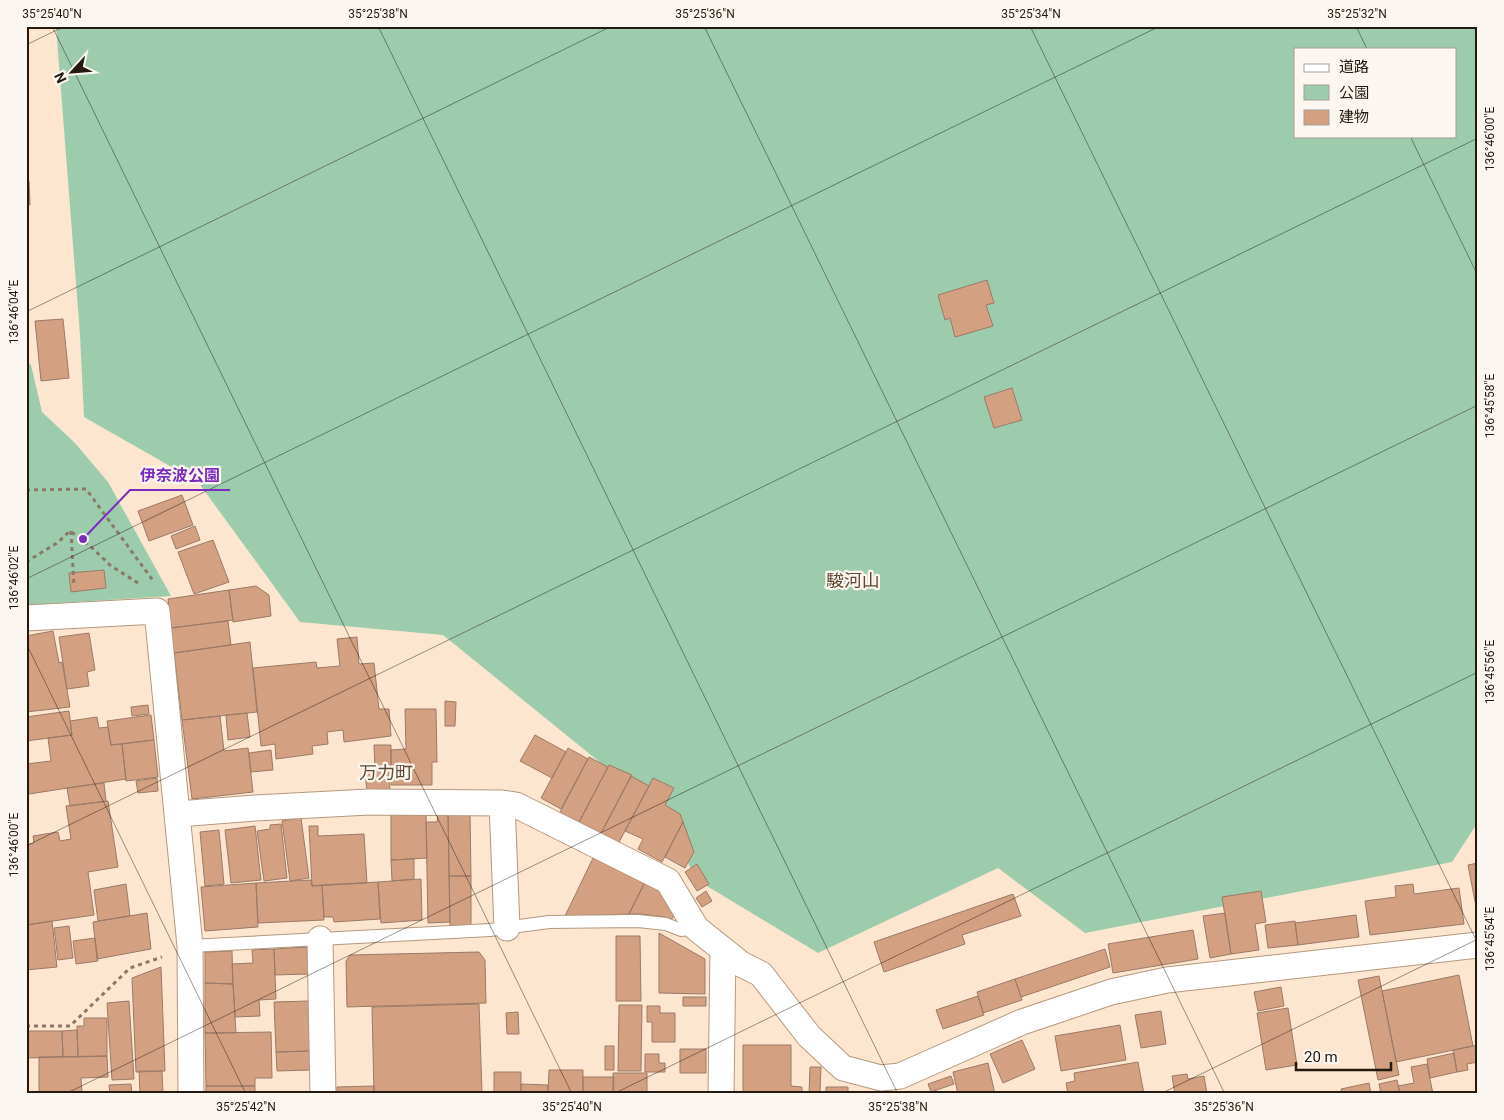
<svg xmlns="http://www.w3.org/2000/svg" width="1504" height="1120" font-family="Roboto,'Noto Sans JP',sans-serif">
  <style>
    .green { fill: #9cccab; fill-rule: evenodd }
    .building { fill: #d3a082; stroke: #9b7a67 }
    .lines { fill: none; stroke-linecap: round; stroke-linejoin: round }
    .lane-casing { stroke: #b4987d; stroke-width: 14 }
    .street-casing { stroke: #b4987d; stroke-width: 27 }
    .path { stroke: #8a7969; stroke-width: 3; stroke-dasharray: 4 4; stroke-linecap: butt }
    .lane { stroke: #fff; stroke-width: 12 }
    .street { stroke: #fff; stroke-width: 25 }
    .ticks { fill: none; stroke: #24190f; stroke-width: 1; stroke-opacity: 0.45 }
    .labels { text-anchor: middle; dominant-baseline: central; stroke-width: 4.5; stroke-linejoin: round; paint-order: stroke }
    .quarter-label { font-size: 18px; fill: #614930; stroke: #fcf6f1 }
    .leader { fill: none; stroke: #7b2cbf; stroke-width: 2 }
    .callout-dot { fill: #7b2cbf; stroke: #fcf6f1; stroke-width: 2 }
    .callout-label { font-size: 16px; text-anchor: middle; font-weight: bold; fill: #7b2cbf; stroke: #fcf6f1; stroke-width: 4.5; stroke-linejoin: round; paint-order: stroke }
    .neatline { fill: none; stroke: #24190f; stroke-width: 2 }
    .ticks-label { font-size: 12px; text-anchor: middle; fill: #24190f }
  </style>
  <rect width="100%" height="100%" fill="#fde6cf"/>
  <!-- green -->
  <path class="green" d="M56 26H1478V822L1452 862 1085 933 998 868 818 953 697 880 660 811 443 635 300 622 198 482 84 417 80 335ZM1295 49H1455V136H1295Z
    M26 360 31 365 42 412 75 443 108 482 171 596 26 605Z"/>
  <!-- building -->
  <path class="building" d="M26 181H29L30 205H26Z
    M987 280 994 303 986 305 993 326 955 337 950 318 945 320 938 295Z
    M63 319 69 378 41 381 35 321Z
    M1012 388 1022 420 994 428 984 397Z
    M182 495 193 525 149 541 138 511Z
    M195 526 200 540 176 549 171 536Z
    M213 540 229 582 194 594 178 552Z
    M104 570 106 588 71 592 69 573Z
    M256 586 269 595 271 616 233 622 229 590Z
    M229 590 233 620 171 628 168 599Z
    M228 621 231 645 174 653 171 628Z
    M53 631 59 663 62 662 70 707 26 712V636Z
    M89 633 95 670 87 672 89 686 67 689 59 637Z
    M357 637 359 664 374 663 379 709H389L391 736 344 742 343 730 327 732 328 744 312 746 313 754 276 759 275 744 261 746 253 668 316 662 317 668 340 666 337 639Z
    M250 642 257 712 182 720 174 653Z
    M445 701 456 702 455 726H445Z
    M148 705 149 714 132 716 131 707Z
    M405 709H436L437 762H432V785H391V750L406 749Z
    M69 711 72 735 26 741V717Z
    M247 713 250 737 228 740 226 715Z
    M151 715 154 740 111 745 107 721Z
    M220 716 224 751 248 748 253 792 192 799 182 720Z
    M97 717 99 728 108 727 111 745 122 744 126 779 29 794 26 764 51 761 48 738 72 735 70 721Z
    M535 735 566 752 552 778 520 761Z
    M154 740 158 777 126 781 122 744Z
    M374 745H391V769H375Z
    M568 748 588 759 561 809 541 798Z
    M271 750 273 770 251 772 249 753Z
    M589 757 608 767 577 826 558 816Z
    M609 765 632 775 599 837 577 826Z
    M389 770 390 791 367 793 365 771Z
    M631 776 649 786 617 846 599 837Z
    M157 778 158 791 138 793 136 781Z
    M653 778 674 788 665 805 680 814 683 822 662 862 638 849 643 839 625 831Z
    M104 783 106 801 70 806 67 788Z
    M108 801 118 867 88 872 94 915 26 925V845L34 843 33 836 58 832 60 841 71 839 66 806Z
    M391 812 426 813 427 858 391 860Z
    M438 813H448L450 922 428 923 426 822H437Z
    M448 813H470L471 876H449Z
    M301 818 309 878 290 881 282 821Z
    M683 822 694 852 685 868 665 857Z
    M281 824 287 878 264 881 257 831 270 829V825Z
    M255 826 261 880 231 883 225 830Z
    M309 826H318V836L364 834 367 883 312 886Z
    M219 830 224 884 205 886 200 832Z
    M594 856 645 882 629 914 565 916Z
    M414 859V879L392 881 391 860Z
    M1478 863V917L1468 865Z
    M697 864 709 884 697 891 685 872Z
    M449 876H471V925L450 926Z
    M421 879 422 920 381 923 378 882Z
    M311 880 312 886 322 885 324 920 258 923 256 883Z
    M378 882 380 919 334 922 333 917H324L322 885Z
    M645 882 661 890 676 912 671 920 665 917 641 914H629Z
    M256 883 258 927 205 931 201 887Z
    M126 884 130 916 98 921 94 890Z
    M1413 884 1414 894 1459 888 1464 924 1370 935 1365 901 1396 897 1395 886Z
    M706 891 712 901 702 907 696 898Z
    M1261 891 1266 922 1255 924 1259 950 1231 954 1222 897Z
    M1013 894 1021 916 962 935 965 944 884 972 874 942Z
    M147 913 151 949 97 959 93 922Z
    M1225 913 1231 954 1210 958 1203 916Z
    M1356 915 1359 937 1298 945 1295 923Z
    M52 921 57 967 26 970V925Z
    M1295 921 1298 945 1268 948 1265 925Z
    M69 926 73 958 58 960 54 928Z
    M1193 930 1198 959 1113 973 1108 944Z
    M659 933 705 959V994L659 993Z
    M616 936H640L641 1001H616Z
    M95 938 98 961 76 964 73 941Z
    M307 947 308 974 275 975 274 949Z
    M274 949 276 999 259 1000 260 1016 235 1017 232 964 253 963 252 950Z
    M1105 949 1110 967 1021 997 1015 979Z
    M232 951 233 984 205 983V952Z
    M479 952 485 960 486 1003 347 1007 346 961 350 955Z
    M161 967 165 1071 136 1072 132 978Z
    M1459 975 1473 1046 1396 1062 1382 991Z
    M1379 976 1399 1075 1378 1080 1358 980Z
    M1015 979 1022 1000 983 1013 977 992Z
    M205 983 233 984 236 1033H205Z
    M1281 987 1284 1006 1258 1011 1254 992Z
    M978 996 984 1015 943 1029 936 1010Z
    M683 997H706V1006H683Z
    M129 1001 134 1079 112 1080 107 1003Z
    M309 1001 310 1051 276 1052 274 1002Z
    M479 1004 482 1093 374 1094 372 1007Z
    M619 1005H642L641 1071H618Z
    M647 1006H660V1013H675V1042H652V1022H647Z
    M1288 1008 1297 1065 1266 1070 1257 1013Z
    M1161 1011 1166 1044 1141 1048 1135 1015Z
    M518 1012 519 1034H507L506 1013Z
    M84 1018H107V1056L78 1057 77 1026H84Z
    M1120 1025 1126 1060 1061 1071 1055 1036Z
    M77 1030 78 1057H63L62 1031Z
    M26 1031H62L63 1057 26 1058Z
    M271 1032 272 1078H255V1086H206L205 1033Z
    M1022 1040 1035 1069 1003 1083 990 1054Z
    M743 1045H791V1086L802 1087V1094H743Z
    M1478 1045V1062L1467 1064 1468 1070 1457 1072 1453 1050Z
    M605 1046H614V1070H605Z
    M680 1049H706V1073H680Z
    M310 1051 311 1070 277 1071 276 1052Z
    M1454 1053 1457 1072 1430 1078 1427 1059Z
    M645 1054H659V1063H665V1072H645Z
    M107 1056 108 1077 81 1078 82 1094H39V1057Z
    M1138 1062 1144 1094H1068L1066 1083 1075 1081 1074 1073Z
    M988 1063 995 1094H958L953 1072Z
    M1427 1064 1433 1094H1400L1398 1086 1414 1083 1411 1067Z
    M810 1067H821L820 1094H809Z
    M549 1070H583V1094H548Z
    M139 1071H162L163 1094H140Z
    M494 1072H521V1094H494Z
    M613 1073H647V1094H613Z
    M1187 1074 1188 1079 1204 1076 1207 1094H1175L1172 1076Z
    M951 1076 954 1084 931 1092 928 1084Z
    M583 1077H614L613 1094H583Z
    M1397 1080 1400 1094H1381L1379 1084Z
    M1369 1083 1371 1094H1342L1341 1089Z
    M131 1084 132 1094H110L109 1085Z
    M521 1084 548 1085V1094H521Z
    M206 1086H255V1094H206Z
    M374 1086V1094H337V1087Z
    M826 1087H848V1094H826Z"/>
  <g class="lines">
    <!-- lane casing -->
    <g class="lane-casing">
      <path id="lane" d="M190 946 490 930 549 922 638 921 666 924 681 930 696 928"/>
    </g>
    <!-- street casing -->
    <g class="street-casing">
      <path id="street" d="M26 618 157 611 190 946 191 1094
        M502 803 507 928
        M178 814 255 808 369 802 502 803 516 805 668 881 696 928 741 964 761 974 809 1036 843 1068 881 1078 900 1076 1022 1022 1111 992 1167 980 1478 945
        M320 939 323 1094
        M721 1094 723 950"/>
    </g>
    <!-- path -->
    <path class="path" d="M26 490 86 489 154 582
      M71 531 74 587
      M26 562 57 543 70 531 90 546 111 566 138 583
      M26 1026H70L130 968 162 957"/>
    <!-- lane -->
    <use href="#lane" class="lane"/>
    <!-- street -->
    <use href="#street" class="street"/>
  </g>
  <!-- ticks -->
  <path class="ticks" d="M52 26 572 1094M378 26 898 1094M704 26 1225 1094M1030 26 1478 944M1356 26 1367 49M26 45 65 26M1410 136 1478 276M26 312 612 26M26 579 1160 26M26 643 246 1094M26 846 1478 138M65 1094 1478 405M613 1094 1478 672M1160 1094 1478 939"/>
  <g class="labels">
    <!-- quarter labels -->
    <g class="quarter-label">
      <text x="853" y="580">駿河山</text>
      <text x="386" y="772">万力町</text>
    </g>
  </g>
  <!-- callouts -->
  <path class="leader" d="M83 539L130 490H230"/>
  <circle class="callout-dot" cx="83" cy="539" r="5"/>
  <g class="callout-label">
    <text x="180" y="481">伊奈波公園</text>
  </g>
  <!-- border -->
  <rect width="1504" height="1120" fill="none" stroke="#fcf6f1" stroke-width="55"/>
  <!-- legend -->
  <rect x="1294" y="48" width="162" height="90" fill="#fcf6f1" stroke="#a69e97"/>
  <rect x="1304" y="64" width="25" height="8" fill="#ffffff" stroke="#a69e97"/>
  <text x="1339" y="72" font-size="15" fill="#24190f">道路</text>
  <rect x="1304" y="85" width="25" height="15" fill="#9cccab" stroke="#a69e97"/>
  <text x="1339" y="98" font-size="15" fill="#24190f">公園</text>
  <rect x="1304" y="110" width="25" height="15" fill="#d3a082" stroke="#a69e97"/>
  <text x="1339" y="122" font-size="15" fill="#24190f">建物</text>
  <!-- north arrow -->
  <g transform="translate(72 72) rotate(244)" stroke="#fcf6f1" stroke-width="4" paint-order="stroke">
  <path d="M0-4L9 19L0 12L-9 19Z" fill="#24190f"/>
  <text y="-8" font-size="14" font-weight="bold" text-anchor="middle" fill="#24190f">N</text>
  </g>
  <!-- scale -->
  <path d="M1296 1062v8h95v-8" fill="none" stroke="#24190f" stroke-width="2.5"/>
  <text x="1304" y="1062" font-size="15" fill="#24190f" stroke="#fcf6f1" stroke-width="4" paint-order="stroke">20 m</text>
  <rect x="28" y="28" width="1448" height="1064" class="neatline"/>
  <g class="ticks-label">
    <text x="52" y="18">35°25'40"N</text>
    <text x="378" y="18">35°25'38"N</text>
    <text x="705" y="18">35°25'36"N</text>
    <text x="1031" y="18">35°25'34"N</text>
    <text x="1357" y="18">35°25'32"N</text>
    <text transform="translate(1490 139) rotate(-90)" y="4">136°46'00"E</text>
    <text transform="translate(14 312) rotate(-90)" y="4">136°46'04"E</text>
    <text transform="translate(1490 406) rotate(-90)" y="4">136°45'58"E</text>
    <text transform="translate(14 578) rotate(-90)" y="4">136°46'02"E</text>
    <text transform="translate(1490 672) rotate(-90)" y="4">136°45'56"E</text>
    <text transform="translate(14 845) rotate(-90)" y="4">136°46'00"E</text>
    <text transform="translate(1490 939) rotate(-90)" y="4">136°45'54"E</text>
    <text x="246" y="1111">35°25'42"N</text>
    <text x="572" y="1111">35°25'40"N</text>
    <text x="898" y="1111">35°25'38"N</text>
    <text x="1224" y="1111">35°25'36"N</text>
  </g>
</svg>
